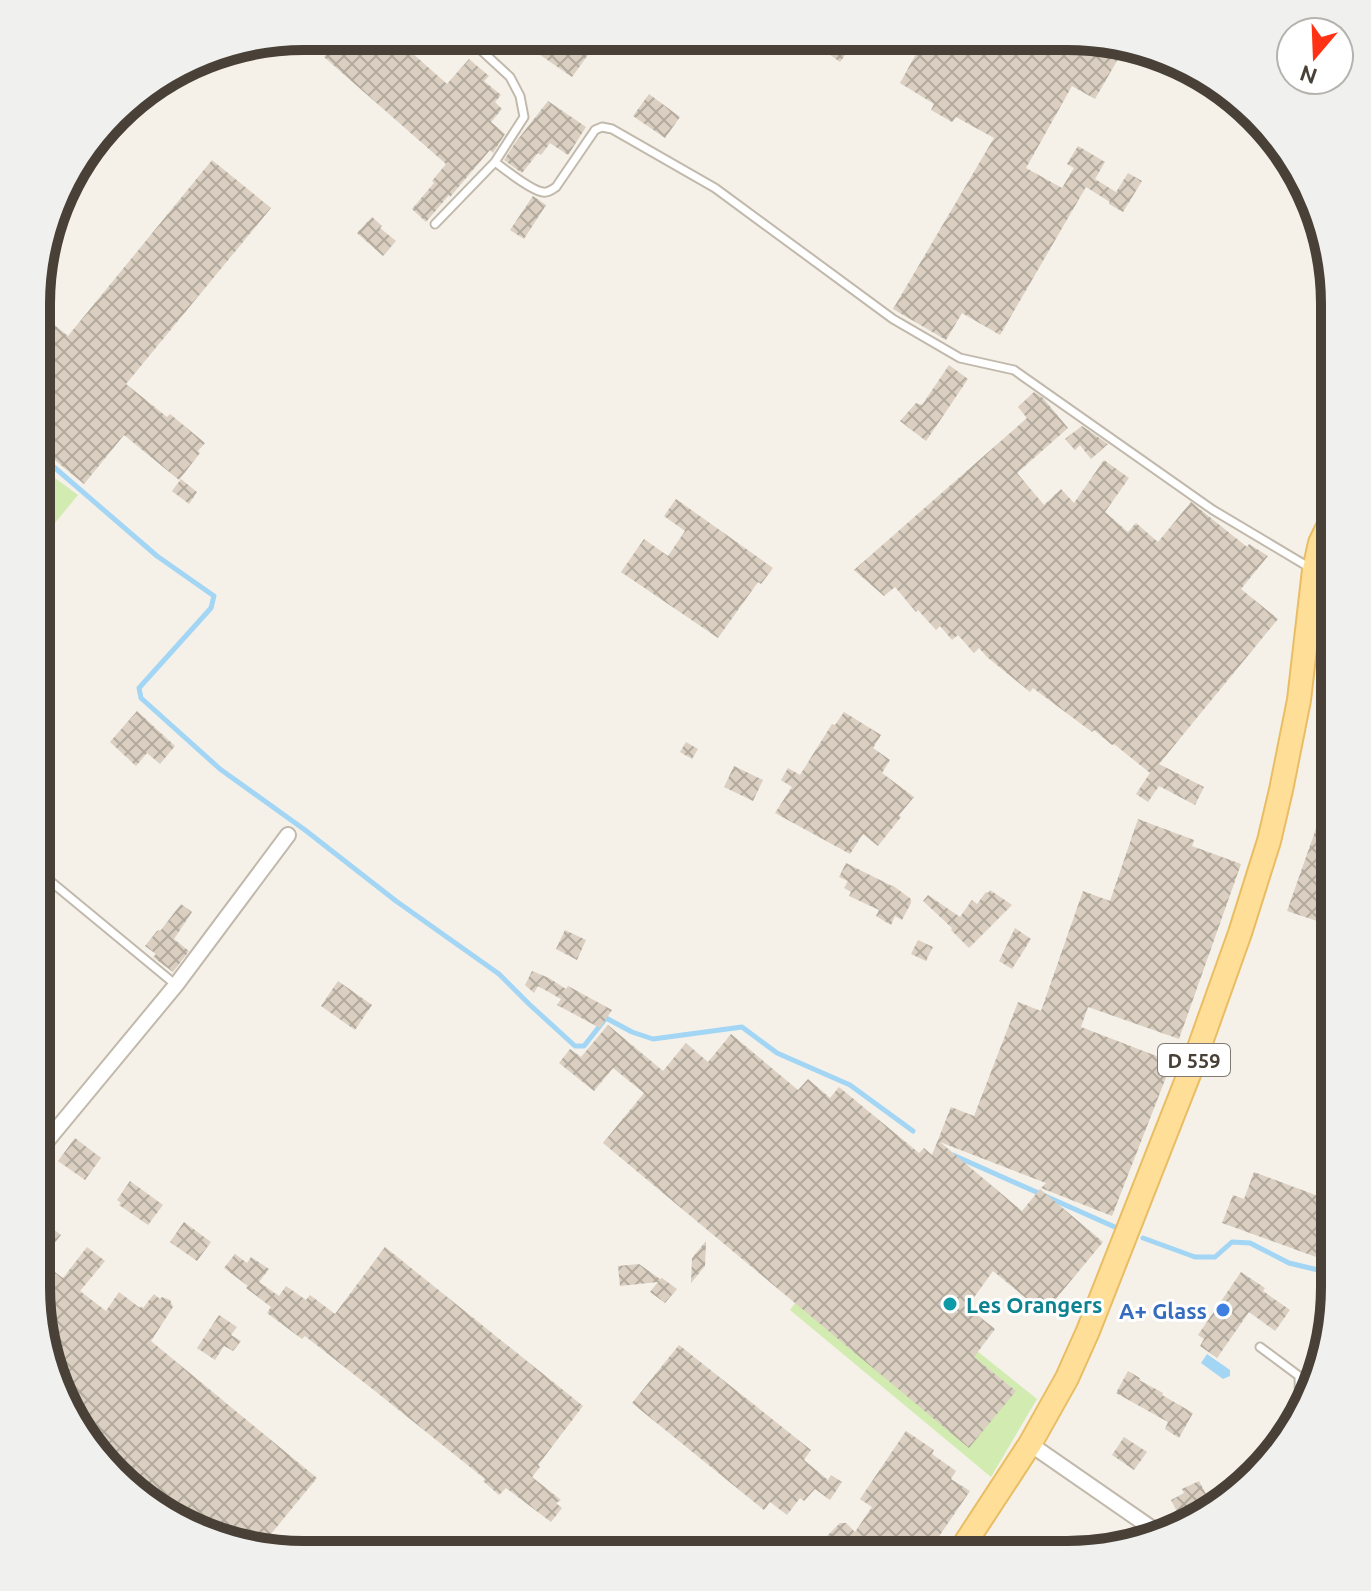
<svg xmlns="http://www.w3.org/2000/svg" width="1371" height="1591" font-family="Ubuntu,sans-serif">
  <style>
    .grass { fill: #d2ebb0 }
    .water { fill: url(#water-ripples) }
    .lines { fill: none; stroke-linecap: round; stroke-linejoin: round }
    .stream { stroke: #a3d5f4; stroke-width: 5 }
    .building { fill: url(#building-cross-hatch) }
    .lane-casing { stroke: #c1b9ab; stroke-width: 11 }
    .street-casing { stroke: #c1b9ab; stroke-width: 18 }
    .primary-casing { stroke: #e9bd63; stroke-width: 26 }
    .lane { stroke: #fff; stroke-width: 7 }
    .street { stroke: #fff; stroke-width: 14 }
    .primary { stroke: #ffde98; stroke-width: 22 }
    .culture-dot { fill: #0f9aa8; stroke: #fff; stroke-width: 3 }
    .shop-dot { fill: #3f7fe0; stroke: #fff; stroke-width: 3 }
    .labels { text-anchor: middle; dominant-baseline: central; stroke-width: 6; stroke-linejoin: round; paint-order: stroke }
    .shield { fill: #fff; stroke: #807a73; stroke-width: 2 }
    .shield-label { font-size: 20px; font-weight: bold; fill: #494137 }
    .culture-label { font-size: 22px; font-weight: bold; fill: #0d838f; stroke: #fff; text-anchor: start }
    .shop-label { font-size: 22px; font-weight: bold; fill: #366cbe; stroke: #fff; text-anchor: end }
    .rim { fill: none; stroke: #494137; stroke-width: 10 }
  </style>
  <defs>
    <pattern id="water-ripples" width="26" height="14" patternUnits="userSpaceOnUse" patternTransform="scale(2)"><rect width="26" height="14" fill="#a3d5f4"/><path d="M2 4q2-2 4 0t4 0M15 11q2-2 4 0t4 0" fill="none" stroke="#87aec6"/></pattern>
    <pattern id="building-cross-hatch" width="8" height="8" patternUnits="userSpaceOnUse" patternTransform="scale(2)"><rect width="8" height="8" fill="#dacfc1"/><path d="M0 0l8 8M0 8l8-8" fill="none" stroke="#b3aa9e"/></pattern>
  </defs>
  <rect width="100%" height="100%" fill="#f5f1e9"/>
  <!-- grass -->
  <path class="grass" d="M40 467 78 495 40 541Z
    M795 1303 1016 1391 953 1340 957 1335 1037 1399 991 1477 790 1310Z"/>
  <!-- water -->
  <path class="water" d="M1207 1354 1230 1370V1376L1223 1379 1201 1363Z"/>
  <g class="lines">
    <!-- stream -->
    <path class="stream" d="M40 455 157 556 214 596 211 608 139 688 141 698 220 769 305 830 396 901 499 974 529 1004 575 1046H584L606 1018 632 1032 653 1039 742 1027 777 1053 850 1085 913 1131
      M953 1155 1117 1228
      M1143 1238 1195 1257H1215L1232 1242 1250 1243 1289 1263 1318 1270 1334 1262"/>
  </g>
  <!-- building -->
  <path class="building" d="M342 36H393L447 84 469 59 489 76 484 81 501 95 495 102 502 109 491 122 505 134 493 153 490 150 450 197 449 195 426 222 412 209 434 183 432 181 446 164 324 57Z
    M542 37H601L572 77 533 50Z
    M805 37 858 38 840 62Z
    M925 38H1102L1125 47 1095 99 1072 86 1026 168 1062 188 1074 168 1067 164 1078 146 1105 162 1095 179 1116 192 1128 173 1142 181 1123 212 1109 204 1110 202 1086 187 1000 335 962 313 946 340 893 309 994 138 956 117 952 122 931 110 934 104 900 83Z
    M649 94 680 117 665 138 633 116Z
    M548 101 586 127 568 155 550 143 541 155 538 153 522 173 504 160 515 143Z
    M212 160 271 208 126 384 167 417 170 414 205 443 198 451 200 453 179 480 124 435 84 484 40 448 41 314 68 336Z
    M533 196 546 205 524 239 510 230Z
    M372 217 382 226 380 228 396 241 383 256 357 233Z
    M949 365 968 379 926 441 900 421 916 403 922 405Z
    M1034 392 1043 398 1068 428 1017 473 1044 505 1061 489 1074 503 1104 460 1129 478 1105 512 1128 532 1136 523 1158 542 1191 502 1247 547 1249 544 1268 556 1241 589 1278 619 1159 764 1204 787 1195 805 1159 786 1148 802 1136 794 1150 773 1114 744 1112 745 1094 730 1092 732 1033 688 1030 692 987 657 979 648 974 653 958 635 952 640 940 626 936 630 918 610 916 612 895 587 884 596 854 570 1027 418 1018 407Z
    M1082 426 1108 444 1091 459 1080 445 1075 450 1065 439Z
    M181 479 197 492 189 504 172 491Z
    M676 499 773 568 761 584 758 582 718 638 621 572 644 539 668 556 685 531 664 516Z
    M137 711 175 746 160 764 147 753 136 766 110 742Z
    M844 712 881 735 873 748 890 760 882 773 914 797 899 815 901 817 878 846 863 834 850 854 775 813 792 787 781 780 788 768 800 775 832 724 835 725Z
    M686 742 698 749 692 759 680 752Z
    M734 766 763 780 753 801 724 787Z
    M1324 806 1335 810V927L1287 911Z
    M1138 819 1194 840 1192 846 1241 864 1179 1039 1088 1007 1081 1027 1172 1062 1112 1216 1041 1188 1046 1183 940 1142 1022 1211 1040 1189 1103 1242 1044 1313 993 1271 967 1307 995 1329 974 1357 1016 1391 969 1448 603 1143 644 1093 613 1068 594 1091 559 1063 570 1049 581 1057 608 1025 663 1071 686 1043 708 1062 731 1034 798 1090 808 1079 830 1098 839 1087 919 1153 924 1148 932 1155 951 1107 974 1116 1018 1002 1041 1011 1083 891 1110 901Z
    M846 863 892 886V885L911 899V903L902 920 895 916 891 925 876 916 879 910 849 896 851 892 844 888 848 881 839 877Z
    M990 890 1012 905 969 948 951 930 952 928 923 901 928 895 960 917 972 900 977 904 986 892 988 893Z
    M181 904 192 912 174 939 189 951 173 972 153 957 156 954 145 946 157 931 161 930Z
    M1015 928 1031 939 1012 969 999 961Z
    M565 930 586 940 577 960 556 949Z
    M918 940 933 947 926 961 911 954Z
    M532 971 549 978 566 989 568 986 612 1010 600 1028 557 1005 561 999 538 986 534 993 525 985Z
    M338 981 372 1005 355 1030 321 1006Z
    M75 1138 101 1158 85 1180 58 1161Z
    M1254 1172 1334 1202V1208L1316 1257 1222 1223 1233 1195 1244 1199Z
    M130 1181 163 1205 148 1225 119 1205 121 1203 117 1200Z
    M36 1216 61 1235 48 1251 36 1242Z
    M184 1222 211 1242 197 1261 170 1242Z
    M706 1241 705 1266 691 1283 692 1258Z
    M87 1247 105 1261 80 1291 106 1311 119 1292 140 1308 141 1306 143 1308 154 1294 160 1299 162 1297 170 1300 173 1307 151 1341 317 1478 261 1546 156 1510 82 1432 90 1423 68 1407 36 1287V1272L43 1263 63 1278Z
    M385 1247 583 1406 538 1465 540 1467 532 1477 561 1500 556 1503 562 1508 551 1522 506 1488 499 1495 483 1481 485 1479 375 1391 305 1336 302 1339 267 1313 271 1307 246 1288 248 1286 224 1268 235 1254 247 1263 251 1257 269 1269 259 1282 279 1296 286 1286 306 1300 310 1295 335 1314Z
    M639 1264 660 1279 662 1278 677 1289 665 1303 650 1292 658 1282 620 1286 618 1266Z
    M1241 1272 1265 1288 1263 1291 1290 1310 1275 1331 1249 1312 1217 1358 1200 1346 1204 1339 1198 1335Z
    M219 1315 237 1327 231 1335 241 1341 233 1351 224 1346 215 1360 197 1348Z
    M679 1345 811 1450 804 1460 828 1480 831 1475 842 1482 830 1500 815 1489 804 1501 800 1498 787 1515 770 1502 764 1510 632 1403Z
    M1128 1371 1140 1378 1139 1380 1163 1393 1162 1395 1193 1413 1179 1438 1165 1429 1168 1422 1116 1393Z
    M906 1431 934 1450 932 1454 956 1471 951 1479 970 1491 927 1554H826L817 1546 840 1523H846L855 1532 872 1507 860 1499Z
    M1124 1437 1147 1452 1134 1470 1112 1455Z
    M1199 1481 1206 1494 1221 1499 1201 1519 1196 1521 1204 1498 1177 1512 1171 1500 1184 1493 1182 1489Z"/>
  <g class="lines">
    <!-- lane casing -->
    <g class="lane-casing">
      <path id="lane" d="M495 162C504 169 533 191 543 192 549 193 551 190 556 187L595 130 602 127 612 129 715 188 893 319 960 358 1014 370 1213 510 1312 569
        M435 224 495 162 524 117 520 96 510 77 469 39 468 36
        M38 871 176 985
        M1260 1347 1299 1376 1300 1416"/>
    </g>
    <!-- street casing -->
    <g class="street-casing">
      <path id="street" d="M37 1153 176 985 288 835
        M1030 1444 1157 1532"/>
    </g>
    <!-- primary casing -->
    <g class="primary-casing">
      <path id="primary" d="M958 1554 1030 1444 1067 1378 1088 1331 1195 1059 1240 933 1269 841 1281 790 1299 700 1314 570 1320 543 1335 512"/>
    </g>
    <!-- lane -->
    <use href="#lane" class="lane"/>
    <!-- street -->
    <use href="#street" class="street"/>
    <!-- primary -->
    <use href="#primary" class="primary"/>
  </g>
  <!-- markers -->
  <circle class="culture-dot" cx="950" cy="1304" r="8"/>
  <circle class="shop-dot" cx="1223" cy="1310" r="8"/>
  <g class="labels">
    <!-- shield labels -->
    <rect class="shield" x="1158" y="1044" width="72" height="32" rx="6"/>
    <g class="shield-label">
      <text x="1194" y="1060">D 559</text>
    </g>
    <!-- culture labels -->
    <g class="culture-label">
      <text x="966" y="1304">Les Orangers</text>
    </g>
    <!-- shop labels -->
    <g class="shop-label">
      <text x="1207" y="1310">A+ Glass</text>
    </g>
  </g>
  <!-- crop -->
  <path d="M0 0H1371V1591H0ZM304 50H1067A254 254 0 0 1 1321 304V1287A254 254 0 0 1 1067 1541H304A254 254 0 0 1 50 1287V304A254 254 0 0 1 304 50Z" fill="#f0f0ef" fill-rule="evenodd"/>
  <path class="rim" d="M304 50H1067A254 254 0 0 1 1321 304V1287A254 254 0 0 1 1067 1541H304A254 254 0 0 1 50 1287V304A254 254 0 0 1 304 50Z"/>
  <!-- north arrow -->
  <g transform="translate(1315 56) rotate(199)"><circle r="38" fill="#ffffff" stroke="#b6b3af" stroke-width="2"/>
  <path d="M0-6L14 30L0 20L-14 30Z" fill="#ff3216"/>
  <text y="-12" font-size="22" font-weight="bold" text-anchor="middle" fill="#494137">N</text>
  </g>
</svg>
